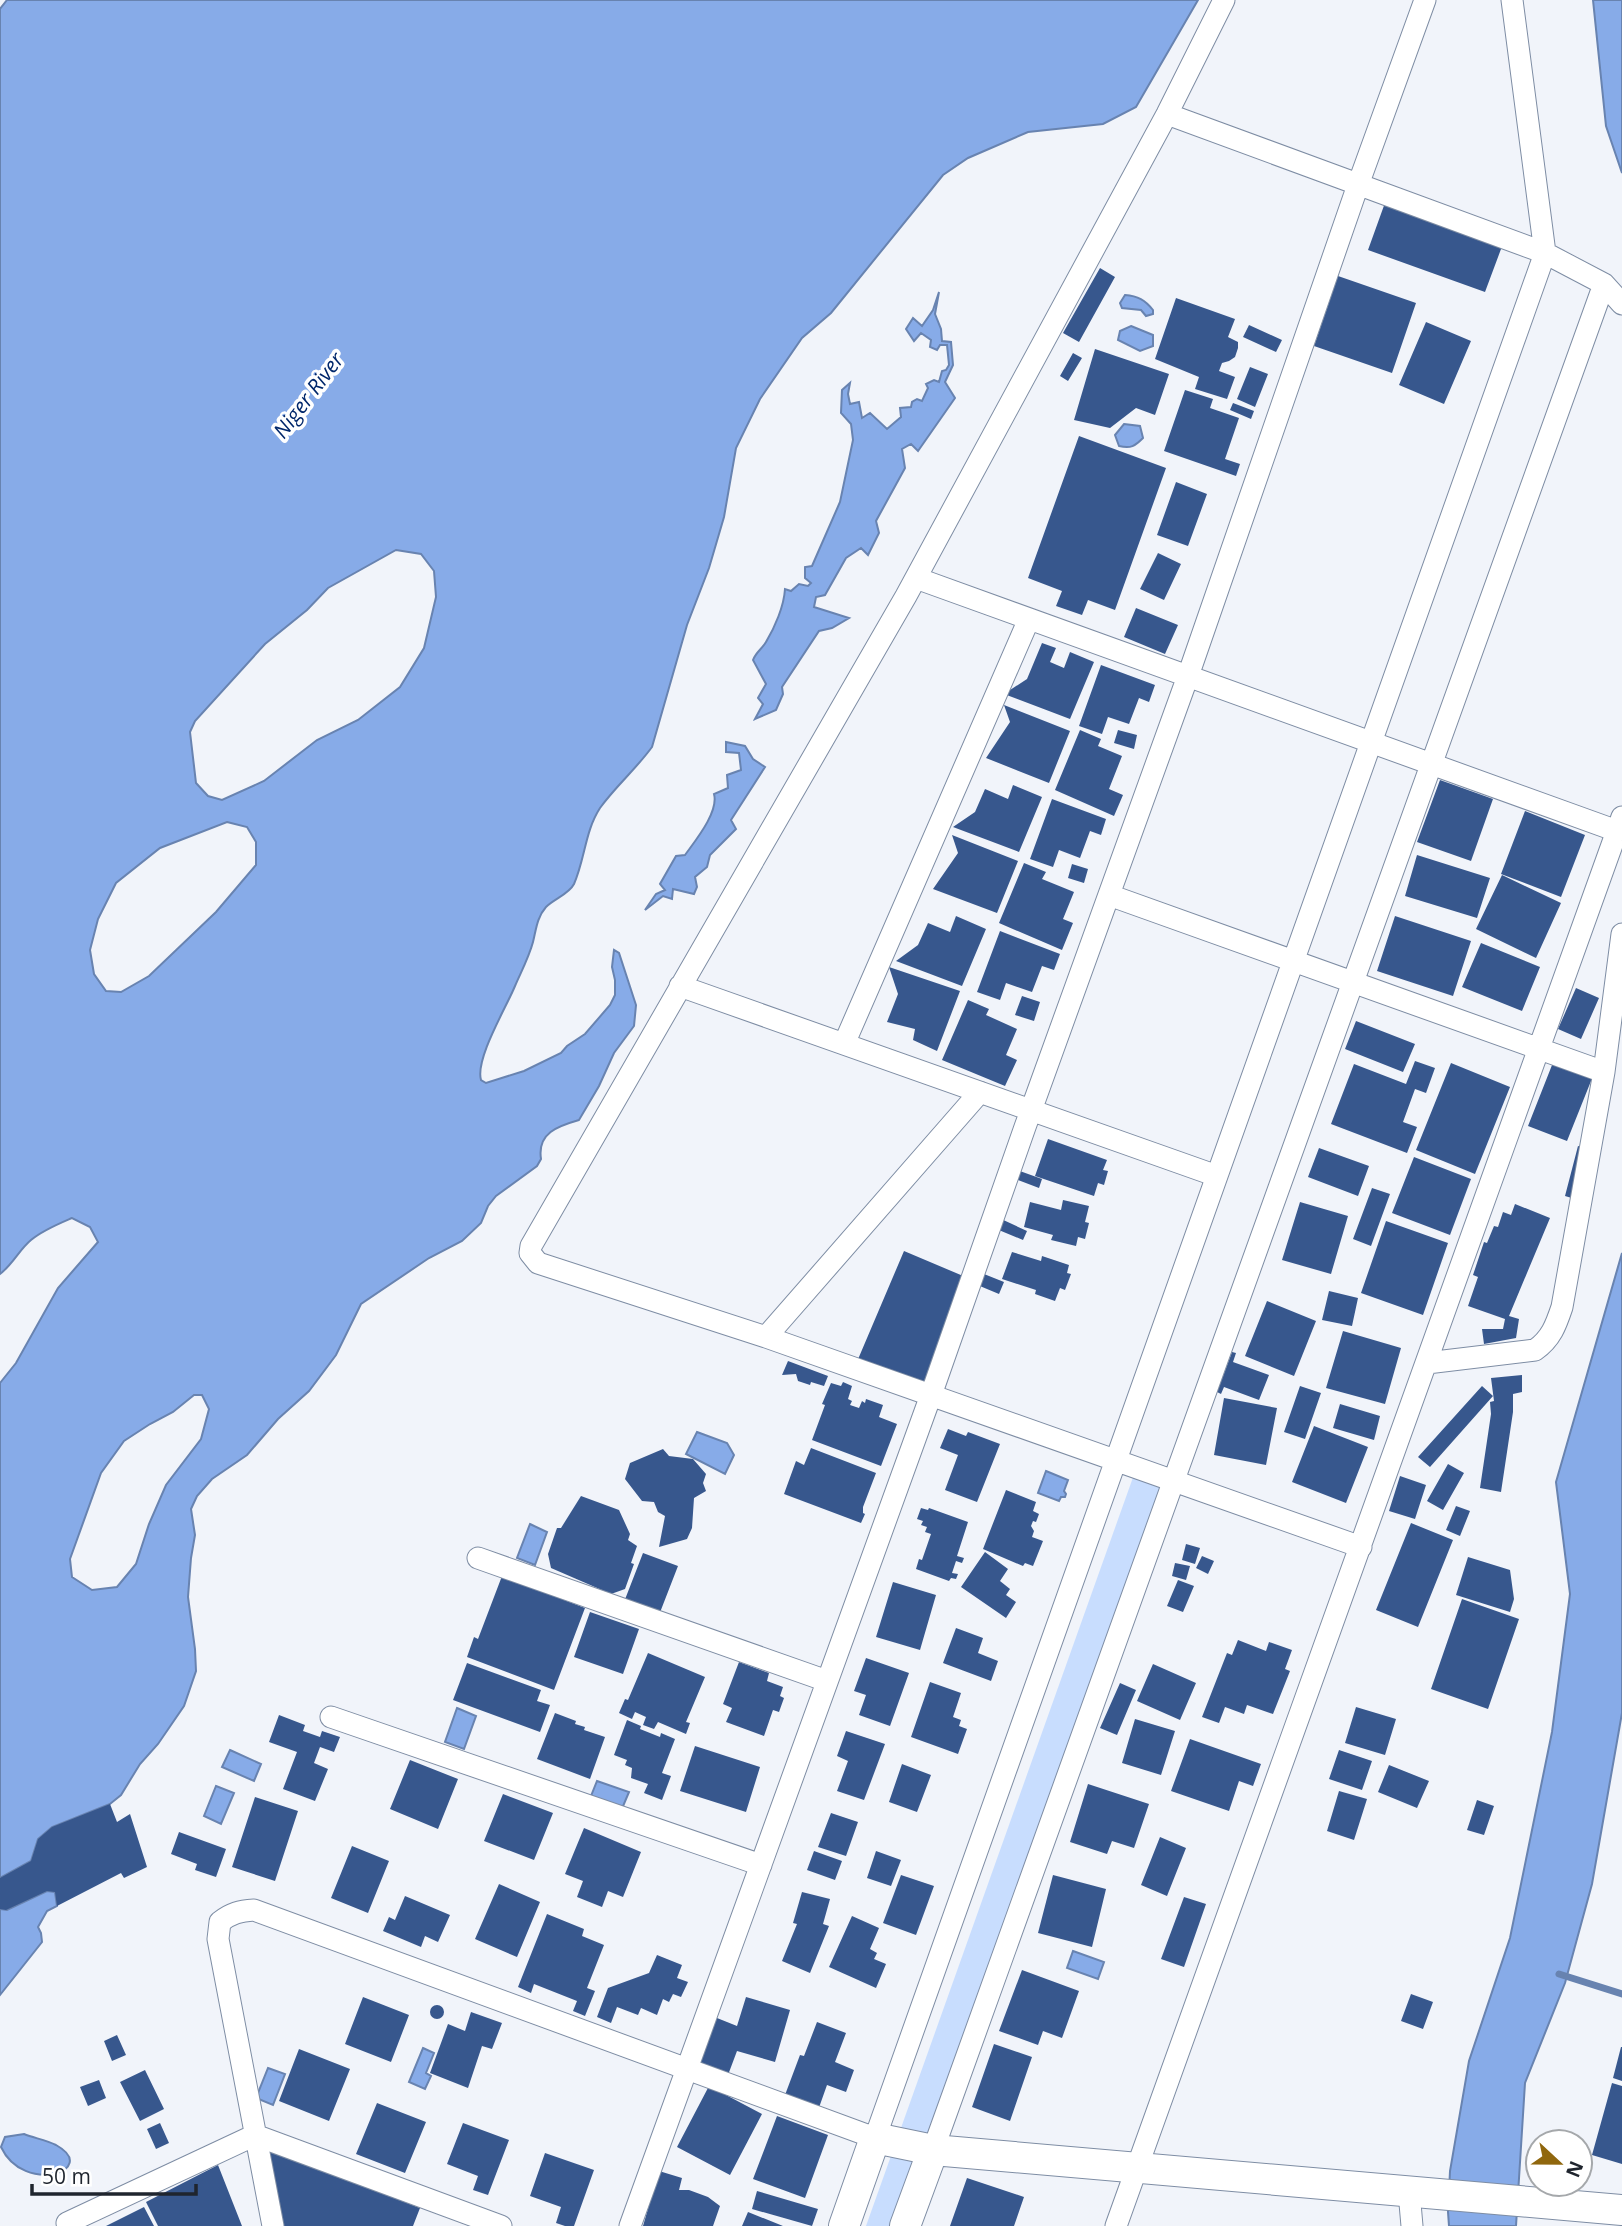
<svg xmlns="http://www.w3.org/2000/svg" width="1622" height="2226" font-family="'Open Sans',sans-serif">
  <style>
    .green { fill: #c8ddfe }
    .water { fill: #87abe8; stroke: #6883b0; stroke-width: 2; fill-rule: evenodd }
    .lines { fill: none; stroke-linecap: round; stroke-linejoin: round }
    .stream { stroke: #6883b0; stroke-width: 7 }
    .building { fill: #37578d }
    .street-casing { stroke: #7e8da4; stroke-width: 23 }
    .secondary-casing { stroke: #7e8da4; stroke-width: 32 }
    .street { stroke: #fff; stroke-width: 21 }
    .secondary { stroke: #fff; stroke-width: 30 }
    .labels { text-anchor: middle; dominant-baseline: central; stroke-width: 7; stroke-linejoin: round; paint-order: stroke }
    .water-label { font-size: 21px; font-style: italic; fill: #00276b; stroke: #fff }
  </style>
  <rect width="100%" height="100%" fill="#f1f4fa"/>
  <!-- green -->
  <path class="green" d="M1136 1469 1164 1478 894 2226H866Z"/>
  <!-- water -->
  <path class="water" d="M7 0H1198L1136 107 1103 124 1028 132 968 158 943 175 831 313 802 338 760 399 736 448 724 517 709 568 687 625 652 747C636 769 615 787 600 808 585 831 585 859 574 884 569 894 554 899 546 907 537 917 536 930 533 942 529 957 521 972 515 986 506 1008 475 1059 481 1080L486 1083 524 1071 561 1053 567 1046 585 1034 610 1005 615 995V980L612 967 614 950 619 953 636 1005 634 1026 614 1053 599 1086 579 1120C558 1126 537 1133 541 1159L537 1166 496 1196 488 1206 481 1223 462 1241 429 1258 361 1304 336 1355 309 1391 278 1419 247 1455 212 1479 197 1496 191 1509 195 1535 191 1558 188 1597 195 1649 196 1671 184 1706 158 1744 140 1764 121 1795 110 1804 52 1827 38 1839 31 1861 0 1878V1383L16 1363 58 1288 98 1242 90 1227 72 1218C58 1224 43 1230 31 1240 19 1250 13 1264 0 1274V9ZM396 550 421 554 434 571 436 597 424 648 400 687 358 720 317 740 264 781 222 800 208 796 196 783 190 732 195 721 265 644 307 610 328 588ZM227 822 247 827 256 842V865L216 912 149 976 121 992 106 991 94 974 90 950 98 919 116 883 160 848ZM194 1395H202L209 1409 201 1439 166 1485 149 1524 136 1564 117 1587 92 1590 72 1577 70 1559 101 1473 124 1441 150 1424 173 1412Z
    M1593 0H1622V173L1606 126Z
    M939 292 935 314 941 329 942 341 951 342 953 365 945 382 955 398 918 451 911 444 902 449 905 468 876 521 879 533 868 555 861 548 846 558 825 595 816 597 814 607 849 618 832 628 819 631 782 687 783 694 776 710 755 719 763 704 758 698 766 684 753 660C756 652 762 649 766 642 775 627 784 606 785 589L791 591 799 584 808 586 811 583 805 578V567L812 566 840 502 853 440 851 424 841 413 842 390 850 383 848 394 850 404 859 402 862 418 870 413 887 429 901 417 900 408 911 407 912 402 917 399 922 401 928 388 926 384 934 380 939 382 942 371 946 370 949 365 947 345H940L937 350 930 347 931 340 921 333 914 341 906 329 913 318 922 326 933 310Z
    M1125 295C1138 296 1145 300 1153 310V314L1146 316 1141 310 1122 308 1120 303Z
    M1131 326 1153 335V346L1140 351 1118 340 1120 331Z
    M1124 424 1140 426 1143 438C1135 446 1131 449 1119 446L1115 435Z
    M726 742 745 746 753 759 765 767 731 820 736 829 710 855 707 867 695 877 697 887 694 894 673 889 672 899 663 896 645 910 656 894 665 890 660 884 676 856 685 855C695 841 719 812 714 794L728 788 727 775 741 770 739 753 726 752Z
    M1622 1253V1713L1592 1884 1565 1983 1525 2083 1516 2226H1449L1448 2212 1450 2171 1469 2061 1510 1938 1552 1732 1570 1594 1556 1482Z
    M697 1432 727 1443 734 1455 725 1474 686 1454Z
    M1046 1471 1068 1480 1064 1491 1066 1494 1065 1497H1061L1059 1501 1038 1493Z
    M530 1524 547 1532 535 1565 517 1558Z
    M457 1708 476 1716 464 1749 445 1742Z
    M230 1750 261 1764 254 1781 222 1767Z
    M597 1781 629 1792 621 1811 589 1801Z
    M216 1786 234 1793 221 1824 204 1816Z
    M47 1891 55 1892 57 1906 47 1911 38 1927 41 1933 42 1942 0 1995V1909L7 1910Z
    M1073 1951 1104 1962 1098 1979 1067 1968Z
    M423 2048 434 2053 426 2073 431 2076 425 2089 409 2082Z
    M268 2068 285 2074 273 2105 256 2098Z
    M24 2134C34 2138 46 2140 56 2145 101 2170 24 2196 1 2147L5 2137Z"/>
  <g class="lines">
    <!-- stream -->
    <path class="stream" d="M1559 1974 1622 1994"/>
  </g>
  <!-- building -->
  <path class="building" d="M1386 200 1504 241 1485 292 1368 250Z
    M1100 268 1115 277 1079 342 1063 333Z
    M1338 276 1416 303 1392 373 1314 346Z
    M1176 298 1235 319 1228 337 1238 342V348L1235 357 1229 361 1222 363 1219 371 1235 377 1227 399 1195 389 1199 377 1155 359Z
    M1426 322 1471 341 1444 404 1399 385Z
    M1249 325 1282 340 1276 352 1243 337Z
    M1095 349 1169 374 1155 415 1136 408 1110 428 1074 420Z
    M1073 353 1082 358 1068 381 1060 376Z
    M1250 367 1268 374 1255 407 1237 399Z
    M1185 390 1213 399 1210 408 1239 418 1225 459 1240 464 1236 476 1164 451Z
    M1233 403 1254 411 1251 419 1230 410Z
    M1079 436 1166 468 1115 610 1088 600 1082 615 1056 606 1062 591 1028 578Z
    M1176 482 1207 494 1188 546 1157 535Z
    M1158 553 1181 564 1164 600 1140 589Z
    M1136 608 1178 625 1165 654 1124 637Z
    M1042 643 1056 648 1050 662 1064 668 1070 652 1094 662 1070 719 1004 694 1027 679Z
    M1101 665 1155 685 1149 702 1139 698 1129 724 1108 717 1102 734 1079 726Z
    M1004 705 1070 731 1049 783 986 758 1010 722Z
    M1080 730 1101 739 1098 746 1122 756 1109 789 1123 795 1114 816 1055 790Z
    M1118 730 1137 735 1134 749 1114 743Z
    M1440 780 1493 799 1471 861 1417 842Z
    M1013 785 1042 797 1019 852 953 827 975 812 985 789 1008 799Z
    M1052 799 1106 819 1101 835 1090 831 1080 858 1059 850 1053 867 1030 859Z
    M1525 811 1585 835 1561 897 1501 874Z
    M952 835 1018 861 997 913 933 889 958 853Z
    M1417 855 1490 878 1477 918 1405 896Z
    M1024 863 1046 872 1042 879 1074 892 1063 919 1073 923 1062 950 999 923Z
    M1072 864 1088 869 1084 883 1068 878Z
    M1502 875 1561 903 1536 958 1476 929Z
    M956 916 986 929 962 986 896 961 918 945 928 923 950 932Z
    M1395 916 1471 941 1453 996 1377 971Z
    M1000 931 1060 954 1054 970 1042 966 1032 992 1006 983 1000 1000 977 992Z
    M1481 943 1540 967 1522 1011 1462 987Z
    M889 967 960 991 937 1051 913 1040 915 1029 887 1022 898 994Z
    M1576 988 1599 998 1581 1039 1558 1029Z
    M1022 996 1040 1002 1034 1021 1015 1015Z
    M968 1000 989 1009 986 1015 1017 1029 1006 1055 1017 1060 1005 1086 942 1060Z
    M1356 1021 1415 1044 1403 1072 1345 1049Z
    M1554 1060 1593 1076 1567 1141 1528 1126Z
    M1415 1061 1435 1068 1426 1093 1415 1089 1403 1122 1417 1127 1407 1153 1331 1124 1354 1064 1406 1084Z
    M1451 1063 1510 1087 1475 1174 1416 1150Z
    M1048 1139 1107 1160 1103 1170 1108 1171 1104 1185 1098 1183 1094 1196 1035 1176Z
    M1578 1146 1588 1149 1575 1199 1565 1196Z
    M1319 1148 1369 1166 1358 1196 1308 1177Z
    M1414 1157 1471 1179 1450 1235 1392 1213Z
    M1017 1170 1042 1179 1039 1188 1013 1178Z
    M1372 1188 1390 1194 1371 1246 1353 1239Z
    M1063 1200 1089 1206 1085 1222 1089 1223 1085 1239 1078 1237 1076 1246 1051 1240 1053 1235 1024 1227 1030 1202 1061 1210Z
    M1300 1202 1348 1216 1331 1274 1282 1260Z
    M1515 1204 1550 1218 1509 1316 1519 1319 1516 1338 1484 1344 1482 1329H1503L1505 1319 1468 1306 1478 1277 1473 1275 1484 1242 1487 1243 1494 1226 1498 1227 1503 1212 1511 1215Z
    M999 1218 1027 1231 1023 1240 994 1228Z
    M1386 1221 1448 1243 1423 1315 1361 1293Z
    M904 1251 975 1281 979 1272 1004 1282 999 1294 975 1284 928 1395 856 1364Z
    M1012 1252 1041 1261 1042 1256 1069 1265 1067 1273 1071 1274 1065 1290 1060 1288 1055 1301 1035 1294 1036 1290 1002 1279Z
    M1329 1291 1358 1298 1352 1326 1322 1320Z
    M1267 1301 1316 1321 1294 1376 1245 1356Z
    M1343 1331 1401 1348 1385 1404 1326 1388Z
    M1232 1352 1236 1353 1233 1362 1269 1375 1259 1400 1224 1387 1221 1394 1217 1392Z
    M788 1361 828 1376 824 1386 811 1382 810 1385 798 1381 796 1374 782 1375Z
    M1522 1375V1392L1513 1394V1412L1501 1492 1480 1488 1491 1414 1490 1402 1494 1401 1491 1378Z
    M843 1382 852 1386 848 1399 852 1401 850 1405 859 1408 862 1401 865 1403 866 1399 883 1405 879 1417 897 1424 881 1466 812 1440 825 1405 822 1404 831 1383 841 1386Z
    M1300 1386 1321 1393 1305 1439 1284 1432Z
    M1482 1386 1493 1396 1430 1467 1418 1457Z
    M1224 1398 1277 1408 1266 1465 1214 1455Z
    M1340 1404 1380 1416 1374 1440 1333 1428Z
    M1314 1426 1368 1447 1346 1503 1292 1482Z
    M948 1429 966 1436 968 1432 1000 1444 977 1502 945 1490 958 1455 940 1448Z
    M811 1448 876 1473 863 1507V1513L865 1514 861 1523 784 1494 796 1461 804 1465Z
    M663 1449 669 1456 693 1459 706 1474 703 1483 706 1491 694 1498 692 1528 687 1539 659 1547 665 1516 658 1512 654 1502 642 1501 625 1479 630 1463Z
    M1448 1464 1464 1473 1443 1510 1427 1501Z
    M1400 1476 1426 1485 1415 1519 1389 1511Z
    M1006 1490 1036 1502 1033 1511 1039 1514 1036 1522 1033 1521 1031 1526 1034 1531 1032 1537 1043 1541 1033 1566 1025 1563 1023 1566 983 1549Z
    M581 1496 619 1510 630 1534 628 1540 637 1546 631 1563 634 1564 625 1589 611 1594 551 1568 548 1554 557 1528H561Z
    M1456 1506 1470 1511 1460 1536 1446 1530Z
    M921 1508 928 1510 929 1508 968 1522 957 1556 964 1558 962 1563 956 1561 952 1573 958 1574 956 1579 951 1578 949 1581 916 1569 919 1559 922 1560 931 1534 925 1532 927 1527 921 1525 923 1521 917 1519Z
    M1411 1523 1453 1540 1418 1627 1376 1610Z
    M1186 1544 1200 1548 1195 1564 1182 1560Z
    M985 1552 1008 1569 1000 1581 1010 1589 1006 1595 1016 1602 1006 1618 961 1587Z
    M643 1553 678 1566 659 1615 624 1602Z
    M1202 1556 1214 1561 1208 1574 1196 1568Z
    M1468 1557 1510 1570 1514 1599 1510 1612 1456 1595Z
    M1175 1563 1190 1566 1186 1580 1172 1576Z
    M502 1576 585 1608 554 1690 467 1657 474 1637 478 1639Z
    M1178 1580 1194 1586 1183 1612 1167 1606Z
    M893 1582 936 1595 920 1650 876 1637Z
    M1462 1599 1519 1619 1488 1709 1431 1689Z
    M590 1612 639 1629 623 1674 574 1657Z
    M956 1628 983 1638 978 1653 998 1661 991 1681 943 1663Z
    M1238 1640 1266 1651 1269 1642 1292 1650 1285 1669 1290 1671 1273 1714 1247 1705 1244 1714 1225 1707 1219 1723 1202 1717 1227 1653 1232 1655Z
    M648 1653 705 1677 686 1722 690 1723 686 1734 658 1722 654 1729 643 1725 646 1717 635 1712 632 1719 619 1713 625 1699 628 1700Z
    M866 1658 909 1673 890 1726 859 1715 866 1695 854 1691Z
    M739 1662 769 1673 767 1681 783 1687 780 1696 784 1698 779 1712 773 1710 764 1736 726 1722 732 1708 723 1704Z
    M467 1663 541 1690 537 1701 550 1705 540 1732 453 1700Z
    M1153 1664 1196 1683 1180 1720 1137 1701Z
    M930 1682 961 1693 953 1717 961 1720 959 1726 967 1729 958 1754 911 1737Z
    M1120 1683 1136 1690 1117 1735 1100 1728Z
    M1356 1707 1396 1719 1385 1755 1345 1743Z
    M555 1713 576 1721 575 1724 585 1727 584 1730 605 1737 590 1779 537 1759Z
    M279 1715 305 1725 303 1731 320 1737 322 1731 340 1737 334 1752 320 1747 314 1763 328 1769 315 1801 283 1789 297 1752 269 1742Z
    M1135 1719 1175 1731 1161 1775 1122 1763Z
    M627 1720 641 1726 640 1729 660 1737 661 1733 675 1739 662 1773 671 1776 662 1800 644 1793 648 1784 631 1778 632 1768 625 1765 627 1760 614 1755Z
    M846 1731 885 1744 864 1800 837 1791 848 1761 837 1756Z
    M1190 1739 1261 1764 1253 1786 1239 1781 1229 1811 1171 1791Z
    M695 1746 760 1767 746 1812 680 1791Z
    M1339 1750 1372 1761 1362 1790 1329 1779Z
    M410 1760 458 1779 438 1829 390 1809Z
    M902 1764 931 1775 917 1812 889 1802Z
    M1389 1765 1429 1781 1417 1808 1378 1792Z
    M1088 1784 1149 1804 1134 1848 1112 1841 1107 1854 1070 1842Z
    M1339 1791 1367 1799 1354 1840 1327 1831Z
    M503 1794 553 1813 534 1860 484 1841Z
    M255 1797 298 1811 275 1881 232 1867Z
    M1477 1800 1494 1806 1484 1835 1467 1830Z
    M110 1804 117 1822 130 1814 147 1867 124 1878 121 1873 57 1906 55 1892 47 1891 6 1910 0 1909V1878L31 1861 38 1839 52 1827Z
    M831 1813 858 1822 846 1856 818 1847Z
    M584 1828 641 1852 623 1897 608 1891 602 1907 577 1897 583 1881 565 1874Z
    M179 1832 226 1849 216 1877 195 1870 197 1864 171 1854Z
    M1160 1837 1186 1848 1167 1896 1141 1885Z
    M352 1846 389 1861 368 1913 331 1898Z
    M814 1851 842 1861 835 1880 807 1870Z
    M876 1851 901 1860 891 1886 867 1878Z
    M901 1875 934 1886 916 1935 883 1923Z
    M1053 1875 1106 1889 1092 1947 1038 1933Z
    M499 1884 540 1902 517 1957 475 1939Z
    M802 1892 830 1899 823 1924 829 1926 810 1973 782 1961 797 1924 793 1923Z
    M405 1896 450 1915 438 1942 425 1936 421 1947 383 1931 389 1917 395 1920Z
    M1184 1897 1206 1904 1184 1967 1161 1959Z
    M547 1914 584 1929 582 1936 604 1945 587 1988 595 1991 585 2016 573 2011 577 2001 534 1984 531 1993 518 1987Z
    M852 1916 879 1928 870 1949 877 1953 874 1959 886 1964 876 1988 829 1967Z
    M657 1955 682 1965 677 1978 688 1982 681 1997 673 1994 669 2002 663 1999 657 2015 641 2008 638 2015 617 2007 611 2023 597 2017 608 1988 649 1973Z
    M1022 1970 1079 1991 1062 2038 1043 2031 1038 2045 999 2031Z
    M1411 1994 1433 2002 1423 2029 1401 2021Z
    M363 1997 409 2015 391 2062 345 2044Z
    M746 1997 790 2010 775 2062 737 2051 725 2083 680 2065 702 2012 737 2026Z
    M430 2012a7 7 0 1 1 14 0a7 7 0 1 1-14 0Z
    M471 2012 502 2023 492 2049 482 2046 468 2088 430 2073 448 2024 465 2031Z
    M817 2022 846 2033 835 2062 854 2070 846 2092 827 2085 816 2116 782 2103 800 2055 804 2056Z
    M117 2035 126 2055 112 2061 104 2041Z
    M994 2044 1032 2057 1010 2121 972 2107Z
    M1621 2047H1622V2081L1613 2078Z
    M299 2049 350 2069 329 2121 279 2101Z
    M145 2070 164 2109 140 2121 120 2082Z
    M99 2080 106 2098 88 2106 80 2087Z
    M1612 2083 1622 2086V2164L1592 2155Z
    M709 2086 762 2114 730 2175 677 2147Z
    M377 2103 426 2122 405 2173 356 2154Z
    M777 2116 828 2135 805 2198 753 2179Z
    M160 2123 169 2143 156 2149 147 2129Z
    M463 2123 509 2140 488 2195 473 2190 478 2176 447 2164Z
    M267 2148 420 2208 413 2226H284Z
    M545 2153 594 2170 574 2226H565L556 2223 561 2207 530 2196Z
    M218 2165 242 2226H158L146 2202Z
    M659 2171 682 2178 679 2190H689L708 2197 720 2206 713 2226H643Z
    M967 2178 1024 2197 1014 2226H950Z
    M757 2191 818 2209 812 2226 752 2209Z
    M144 2207 154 2226H106Z
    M748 2212 783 2226H742Z"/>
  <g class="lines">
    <!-- street casing -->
    <g class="street-casing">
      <path id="street" d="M1224 0 1167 114 906 596 531 1246 530 1253 538 1263 766 1337 1361 1547
        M1167 114 1545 253 1604 284 1622 304
        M916 578 1617 831
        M1109 895 1604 1072
        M680 986 1217 1176
        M844 1044 1029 619
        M766 1337 980 1092
        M1427 1363 1535 1350C1551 1339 1556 1325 1562 1307L1604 1072 1622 934
        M478 1558 827 1681
        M331 1717 761 1865
        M933 2150 1604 284
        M1409 2192 1412 2226
        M67 2223 255 2135 501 2226
        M273 2226 218 1939 220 1922C231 1913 240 1911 254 1910L875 2138 1545 253 1512 0
        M630 2226 931 1395 1025 1127 1188 676 1358 185 1425 0
        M1116 2226 1622 817"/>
    </g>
    <!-- secondary casing -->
    <g class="secondary-casing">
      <path id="secondary" d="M844 2226 875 2138 933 2150 1622 2210
        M905 2226 933 2150"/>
    </g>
    <!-- street -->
    <use href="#street" class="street"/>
    <!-- secondary -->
    <use href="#secondary" class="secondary"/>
  </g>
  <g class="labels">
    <!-- water labels -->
    <g class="water-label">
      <text transform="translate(308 395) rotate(-53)">Niger River</text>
    </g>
  </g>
  <!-- north arrow -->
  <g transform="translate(1559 2163) rotate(112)"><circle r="33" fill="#ffffff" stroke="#a5a8ab" stroke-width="2"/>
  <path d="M0-5L12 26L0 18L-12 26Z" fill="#90670e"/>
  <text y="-10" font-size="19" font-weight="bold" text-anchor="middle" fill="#1f252e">N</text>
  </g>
  <!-- scale -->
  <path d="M32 2184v10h164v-10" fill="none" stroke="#1f252e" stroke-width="3.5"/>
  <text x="42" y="2184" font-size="21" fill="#1f252e" stroke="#ffffff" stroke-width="5" paint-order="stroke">50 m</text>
</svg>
